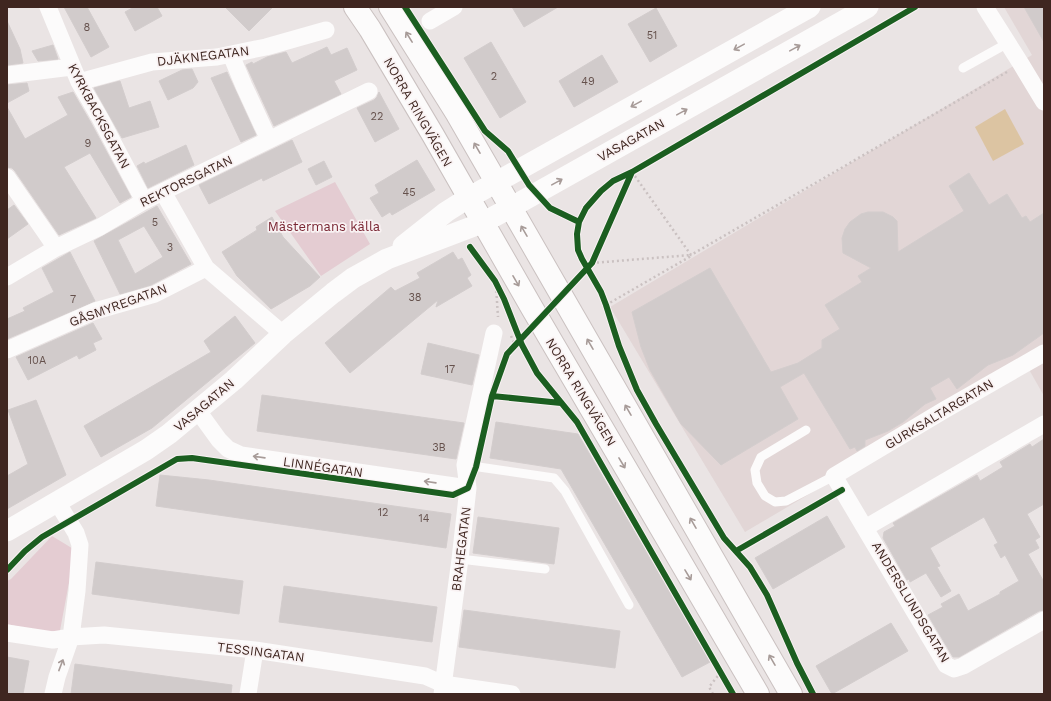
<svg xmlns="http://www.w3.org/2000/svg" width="1051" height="701" font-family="'Work Sans',sans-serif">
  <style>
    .built { fill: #e2d6d6 }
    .green { fill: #e4ccd2 }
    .water { fill: #dcc4a2 }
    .building { fill: #d1cbcb; stroke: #d3cdcd; fill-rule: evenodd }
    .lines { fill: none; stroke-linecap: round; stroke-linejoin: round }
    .secondary-casing { stroke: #cac1c0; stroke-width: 24 }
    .path { stroke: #cac1c1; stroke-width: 2.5; stroke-dasharray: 2 3; stroke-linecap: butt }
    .service { stroke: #fcfbfb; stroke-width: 9 }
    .minor { stroke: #fcfbfb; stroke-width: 17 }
    .tertiary { stroke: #fcfbfb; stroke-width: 21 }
    .secondary { stroke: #fcfbfb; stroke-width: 22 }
    .cycleway-casing { stroke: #f9f2f3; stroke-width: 8 }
    .cycleway { stroke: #1b5e20; stroke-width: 6 }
    .oneway { stroke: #a79b98 }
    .labels { text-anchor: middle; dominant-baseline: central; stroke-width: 3.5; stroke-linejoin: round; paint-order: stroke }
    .number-label { font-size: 11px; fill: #65514c }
    .street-label { font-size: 13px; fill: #3f2620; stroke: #f9f2f3 }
    .park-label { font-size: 13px; fill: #7a2734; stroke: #f9f2f3 }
  </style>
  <rect width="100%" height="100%" fill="#eae4e4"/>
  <!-- built -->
  <path class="built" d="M1004 7H1044V396L1027 366 745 532 610 307 1032 55Z"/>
  <!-- green -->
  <path class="green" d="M335 182 370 244 321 276 275 211Z
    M52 536 75 550 59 636 7 624V581L11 579Z"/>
  <!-- water -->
  <path class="water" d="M1005 109 1024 144 993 161 975 127Z"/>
  <!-- building -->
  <path class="building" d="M64 7H87L109 47 91 57Z
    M134 7H157L162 16 135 31 125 12Z
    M225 7H273L249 31Z
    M512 7H558L524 27Z
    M1024 7H1044V42Z
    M656 8 677 46 650 62 628 24Z
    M7 21 20 49 23 63 7 65Z
    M491 42 526 102 500 118 464 58Z
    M53 45 58 59 38 61 32 51Z
    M327 47 331 55 347 48 357 70 334 81 341 94 274 126 246 65 252 62 253 64 267 57 286 52 292 63Z
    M602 55 618 82 574 107 559 81Z
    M192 69 198 82 193 88 168 100 159 81 182 70Z
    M227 72 256 135 241 142 211 78Z
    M120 81 129 108 150 101 159 127 122 138 94 88Z
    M27 83 29 91 7 103V85Z
    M73 92 91 123 131 197 120 203 90 153 64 167 96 218 59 235 15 171 12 168 7 167V107L25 139 68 115 58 97Z
    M379 92 399 129 375 142 357 108 374 100 377 97Z
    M292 140 302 162 263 181 262 178 209 204 199 185Z
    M186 145 194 165 148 188 137 166 144 162 145 164Z
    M417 160 435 190 392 215 390 212 382 217 370 198 379 193 375 185Z
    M324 161 332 177 316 185 308 169Z
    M969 173 989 205 1007 194 1022 218 1026 216 1030 222 1044 213V333L1013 355 988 365 957 389 949 377 930 388 936 399 925 404 903 422 888 431 865 440V446L857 451 855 447 850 449 804 373 780 387 798 419 721 465 681 424 650 370 641 347 632 312 710 268 771 372 798 363 822 348V340L840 329 825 305 862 282 858 276 871 268 843 253 842 238 845 229 850 222 861 214 868 212H883L893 217 897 221 898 252 964 211 949 186Z
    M14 205 28 224 7 239V210Z
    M157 206 191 264 151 285 120 294 94 241ZM144 226 163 257 135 274 118 240Z
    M272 217 283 237 320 277 310 286 271 309 237 276 222 252 257 230 256 227Z
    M70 252 95 301 7 339V319L25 311 23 308 54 292 42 268Z
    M453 252 458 260 462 258 471 275 467 278 472 286 436 307 438 300 350 373 325 343 391 287 395 291 420 278 417 273Z
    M235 316 255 343 152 428 101 457 84 426 211 352 204 341Z
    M93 323 102 339 93 343 96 350 79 359 77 355 28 380 16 357Z
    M428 343 479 355 472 385 421 374Z
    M262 395 464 423 456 459 257 431Z
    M36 400 66 475 7 509V476L28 464 8 410Z
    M496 422 578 434 710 662 682 677 561 469 490 458Z
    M1044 439V504L1027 514 1040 537 1035 540 1039 548 1028 554 1044 582V610L1039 611 959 657H953L928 615 943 607 941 604 959 594 968 611 1000 594V592L1019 581 1005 555 1001 558 994 545 998 543 984 517 930 548 940 566 937 567 951 591 941 597 926 573 910 582 909 579 907 580 883 538 884 532 895 526 893 523 977 475 980 481 1003 467 1000 462 1030 444 1032 447Z
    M160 475 209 480 451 514 446 548 156 506Z
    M827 516 845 547 773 589 755 558Z
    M478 517 559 528 554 564 473 553Z
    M96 562 243 581 239 614 92 594Z
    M284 586 437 607 432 642 279 622Z
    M464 610 620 631 615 668 459 647Z
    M891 623 908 651 832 694 816 666Z
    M7 657 29 661 23 694H7Z
    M75 664 232 685 231 694H71Z"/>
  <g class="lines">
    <!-- secondary casing -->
    <g class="secondary-casing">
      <path id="secondary" d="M355 7 370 29 433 135 532 308 758 694
        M390 7 457 114 791 694"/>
    </g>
    <!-- path -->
    <path class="path" d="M632 172 691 255 1007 72
      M592 263 691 255
      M496 286 498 317
      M606 305 691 256
      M511 336 515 345
      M713 694 709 687 721 672"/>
    <!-- service -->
    <path class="service" d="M963 68 1008 43
      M806 430 761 457 755 470 757 483 765 496 775 502 786 501 834 476
      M465 465 554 478 565 491 629 605
      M460 559 545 569"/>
    <!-- minor -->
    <path class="minor" d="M48 7 79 82 100 118 144 201
      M985 7 1021 64 1044 102
      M430 21 454 7
      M231 55 244 86 269 140
      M7 75 72 67
      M79 82 152 62 217 57 266 47 326 30
      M7 177 56 248
      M163 192 206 268 283 334
      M7 277 56 248 100 227 144 201 369 91
      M7 350 95 311 155 294 206 268
      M1044 353 946 409 834 476 946 665 954 669 963 666 1044 620
      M198 411 219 440 228 449 241 455 468 488
      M865 528 1044 424
      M7 633 53 640 71 637 104 635 255 650 425 676 443 684 512 694
      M53 694 57 677 71 637 77 591 80 545 76 533 57 502
      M248 694 255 650
      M442 694 460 559 468 488 465 465 494 333"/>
    <!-- tertiary -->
    <path class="tertiary" d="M403 246 446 212 468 198 810 7
      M7 531 146 450 169 434 234 380 283 334 333 293 353 278 387 259 482 223 510 208 868 7"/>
    <!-- secondary -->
    <use href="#secondary" class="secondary"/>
    <!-- cycleway casing -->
    <g class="cycleway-casing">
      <path id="cycleway" d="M405 7 485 131 508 151 529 185 550 208 579 222
        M470 247 495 281 504 299 522 345 537 373 577 422 733 694
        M492 396 561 403
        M736 551 842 490
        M7 570 25 551 42 537 177 459 192 458 199 459 453 495 468 488 476 467 492 396 507 354 592 263 632 172
        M813 694 797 663 767 595 750 567 724 538 656 424 637 390 619 346 606 305 601 292 582 259 578 250 577 234 579 222 586 208 601 191 613 181 632 172 915 7"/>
    </g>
    <!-- cycleway -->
    <use href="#cycleway" class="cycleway"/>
  </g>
  <!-- one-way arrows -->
  <defs><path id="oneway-shaft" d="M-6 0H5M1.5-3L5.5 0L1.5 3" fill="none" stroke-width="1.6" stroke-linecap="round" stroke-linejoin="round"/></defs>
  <g class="oneway">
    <use href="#oneway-shaft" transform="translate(409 37) rotate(-122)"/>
    <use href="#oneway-shaft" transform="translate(739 47) rotate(151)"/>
    <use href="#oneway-shaft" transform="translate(795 48) rotate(-29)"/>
    <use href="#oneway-shaft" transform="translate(636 104) rotate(151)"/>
    <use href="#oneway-shaft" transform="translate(682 112) rotate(-29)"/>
    <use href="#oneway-shaft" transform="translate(477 148) rotate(-120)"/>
    <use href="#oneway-shaft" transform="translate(557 182) rotate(-29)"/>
    <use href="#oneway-shaft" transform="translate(524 231) rotate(-120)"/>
    <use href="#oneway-shaft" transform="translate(516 281) rotate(60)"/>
    <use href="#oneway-shaft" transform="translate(590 344) rotate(-120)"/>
    <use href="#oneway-shaft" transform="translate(628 410) rotate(-120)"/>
    <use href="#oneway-shaft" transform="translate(259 457) rotate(-172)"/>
    <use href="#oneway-shaft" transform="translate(622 463) rotate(59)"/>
    <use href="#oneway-shaft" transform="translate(430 482) rotate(-172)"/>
    <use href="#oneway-shaft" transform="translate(693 523) rotate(-120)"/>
    <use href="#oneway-shaft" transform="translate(688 575) rotate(59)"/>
    <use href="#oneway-shaft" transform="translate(772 660) rotate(-120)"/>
    <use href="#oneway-shaft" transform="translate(61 665) rotate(-69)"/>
  </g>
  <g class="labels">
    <!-- number labels -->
    <g class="number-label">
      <text x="87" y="27">8</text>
      <text x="652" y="35">51</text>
      <text x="494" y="76">2</text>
      <text x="588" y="81">49</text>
      <text x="377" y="116">22</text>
      <text x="88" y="143">9</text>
      <text x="409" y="192">45</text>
      <text x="155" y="222">5</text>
      <text x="170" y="247">3</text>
      <text x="415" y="297">38</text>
      <text x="73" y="299">7</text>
      <text x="37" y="360">10A</text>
      <text x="450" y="369">17</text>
      <text x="439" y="447">3B</text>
      <text x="383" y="512">12</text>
      <text x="424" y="518">14</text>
    </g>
    <!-- street labels -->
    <g class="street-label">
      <text transform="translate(203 56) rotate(-7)">DJÄKNEGATAN</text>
      <text transform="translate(418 112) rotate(60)">NORRA RINGVÄGEN</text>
      <text transform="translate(99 116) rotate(62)">KYRKBACKSGATAN</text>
      <text transform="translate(631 140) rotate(-29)">VASAGATAN</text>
      <text transform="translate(186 181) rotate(-26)">REKTORSGATAN</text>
      <text transform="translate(118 305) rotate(-20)">GÅSMYREGATAN</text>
      <text transform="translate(581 392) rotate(59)">NORRA RINGVÄGEN</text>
      <text transform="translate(204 405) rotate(-40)">VASAGATAN</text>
      <text transform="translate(939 414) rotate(-31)">GURKSALTARGATAN</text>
      <text transform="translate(323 467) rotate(8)">LINNÉGATAN</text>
      <text transform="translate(461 549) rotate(-83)">BRAHEGATAN</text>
      <text transform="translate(911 602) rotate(59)">ANDERSLUNDSGATAN</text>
      <text transform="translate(261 652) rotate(7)">TESSINGATAN</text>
    </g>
    <!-- park labels -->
    <g class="park-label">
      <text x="324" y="226">Mästermans källa</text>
    </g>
  </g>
  <!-- border -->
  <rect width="1051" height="701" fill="none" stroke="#3f2620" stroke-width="16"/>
</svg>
